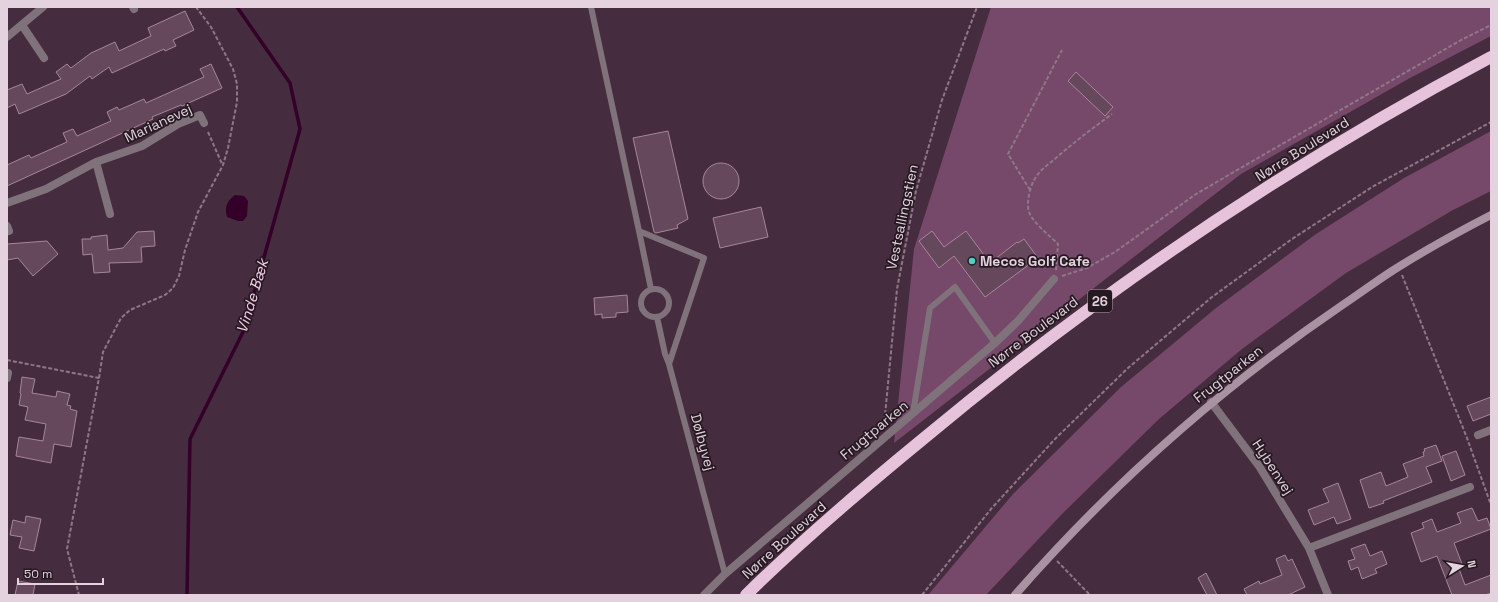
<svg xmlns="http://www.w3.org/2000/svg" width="1498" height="602" font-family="'Space Grotesk',sans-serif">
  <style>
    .green { fill: #764869 }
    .water { fill: #340029 }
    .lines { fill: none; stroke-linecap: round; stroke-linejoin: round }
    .stream { stroke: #340029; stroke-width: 3.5 }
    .building { fill: #65485c; stroke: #a7869c }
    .path { stroke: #8e7787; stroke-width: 2; stroke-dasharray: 4 2; stroke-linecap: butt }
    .lane { stroke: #80727b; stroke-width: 6 }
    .street { stroke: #80727b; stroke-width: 8 }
    .secondary { stroke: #a993a2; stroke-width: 8 }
    .highway { stroke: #e6c3da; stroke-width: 12 }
    .poi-dot { fill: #55cec4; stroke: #251921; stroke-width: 1.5 }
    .labels { text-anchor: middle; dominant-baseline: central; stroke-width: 3.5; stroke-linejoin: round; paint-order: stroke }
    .shield { fill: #251921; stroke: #ab9aa5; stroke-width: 1 }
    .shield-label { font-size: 13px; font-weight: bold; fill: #e4d2de }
    .street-label { font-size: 14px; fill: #e4d2de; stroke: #251921 }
    .poi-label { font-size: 14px; font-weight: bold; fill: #e4d2de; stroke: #251921; text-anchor: start }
    .water-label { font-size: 15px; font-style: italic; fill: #f9cdea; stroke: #251921 }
  </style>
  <rect width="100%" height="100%" fill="#462c3f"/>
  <!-- green -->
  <path class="green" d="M991 7H1491V36L1410 78 1241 174 894 443 914 249Z
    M1491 131V191L1453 210 1346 273 1242 349 1159 419 1062 514 986 595H928L1013 494 1121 387 1216 308 1316 234 1404 178Z"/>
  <!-- water -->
  <path class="water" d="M235 195 244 196 248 201 247 216 243 221H238L227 217C224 207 227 201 235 195Z"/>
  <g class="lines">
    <!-- stream -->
    <path class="stream" d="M187 595 190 439 243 332 300 129 290 83 237 7"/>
  </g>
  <!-- building -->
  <path class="building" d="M185 11 194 30 173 40 176 46 165 51 164 49 112 73 109 67 92 79 90 76 66 94 19 114 15 104 7 108V90L22 84 27 94 61 79 56 72 67 64 71 68 91 53 115 42 119 51 151 36 148 28Z
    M211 64 222 88 182 106 181 105 152 117 153 119 7 186V165L29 155 31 158 67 142 63 133 73 129 77 136 111 121 107 112 117 107 119 110 144 99 146 103 204 77 200 69Z
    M1076 72 1113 107 1105 116 1068 81Z
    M668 131 688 219 677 225 678 228 656 233 654 232 633 138Z
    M703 181a18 18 0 1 1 36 0a18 18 0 1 1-36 0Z
    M761 207 768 237 720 248 713 218Z
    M154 231 155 246 141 247 142 262 109 263 110 272 94 273 92 254 83 255 82 239H91V237L107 235 108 250 123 248 137 232Z
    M932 231 944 247 966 231 990 263 1017 242 1018 243 1024 239 1038 258 985 297 954 256 939 268 919 241Z
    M47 241 58 254 33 276 18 258 7 260V244Z
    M627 295 628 312 616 313V317L602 318V314L595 315 594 298Z
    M22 377 35 379 32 393 56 397 57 391 70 394 67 405 71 406 70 409 77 411 71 447 54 444 51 463 16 456 19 437 43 441 46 424 25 420 28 407 19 405 21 394 20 393Z
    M1491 397V414L1473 421 1467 406Z
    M1436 445 1442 461 1426 467 1432 482 1383 501 1384 503 1369 508 1360 480 1381 472 1386 486 1408 477 1403 464 1424 456 1423 452 1425 451 1424 449Z
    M1456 451 1465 475 1451 481 1442 456Z
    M1338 483 1351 519 1337 524 1334 517 1314 525 1308 510 1329 502 1323 489Z
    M1472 508 1478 521 1487 518 1491 529 1454 543 1462 564 1458 566 1465 585 1491 575V593L1485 595H1452L1437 556 1421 562 1411 533 1424 528 1422 523 1432 519 1437 532 1461 523 1457 513Z
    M26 516 41 519 34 551 19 548 22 537 10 535 13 520 25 523Z
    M1365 544 1370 556 1382 551 1387 564 1375 569 1377 573 1362 579 1358 567 1351 570 1348 561 1355 559 1351 549Z
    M1285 555 1288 561 1292 559 1305 587 1288 595H1247L1244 589 1259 581 1260 584 1282 575 1276 559Z
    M1206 573 1217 595H1207L1198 578Z
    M18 581 35 584 33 595H15Z"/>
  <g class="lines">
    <!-- path -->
    <path class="path" d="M208 132 222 164
      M1030 190 1008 154 1062 50
      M1056 270 1058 244C1050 236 1033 223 1029 212 1026 203 1030 185 1036 177 1041 169 1049 164 1056 158 1074 142 1093 128 1112 114
      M1402 275 1467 438 1491 505
      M1062 276 1087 268 1115 252 1196 194 1463 39 1491 25
      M7 360 99 378 67 549 79 595
      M99 378 103 352 121 318 130 310 165 295 173 288 179 276 185 250 198 212 223 165 228 148 237 102V84L233 69 211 27 196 7
      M884 426 897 289 916 191 942 100 977 7
      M1057 561 1090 595
      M922 595 991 509 1055 439 1128 368 1212 297 1292 239 1372 187 1491 122"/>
    <!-- lane -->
    <path class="lane" d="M591 7 639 231 704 258 669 364
      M639 231 651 289
      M641 303a14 14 0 1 1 28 0a14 14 0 1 1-28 0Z
      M657 317 665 354 669 364 725 574
      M913 413 930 308 955 287 995 343"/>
    <!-- street -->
    <path class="street" d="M133 7 134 9
      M22 25 44 58
      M7 37 43 7
      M96 162 110 214
      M7 203 46 189 96 162 142 146 178 124 200 115 204 123
      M7 226 9 231
      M7 378 8 373
      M1211 402 1259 466 1309 548 1328 595
      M1478 435 1491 430
      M1309 548 1470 487
      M704 595 725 574 995 343 1018 321 1054 279"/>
    <!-- secondary -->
    <path class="secondary" d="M1015 595C1112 484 1219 389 1341 306 1361 293 1380 278 1400 266 1429 248 1460 231 1491 215"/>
    <!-- highway -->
    <path class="highway" d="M746 595C802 540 862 489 923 439 1098 293 1289 164 1491 57"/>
  </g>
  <!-- markers -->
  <circle class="poi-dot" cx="972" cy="261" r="4"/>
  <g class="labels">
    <!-- shield labels -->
    <rect class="shield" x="1088" y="290" width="24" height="22" rx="3"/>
    <g class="shield-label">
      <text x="1100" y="301">26</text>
    </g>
    <!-- street labels -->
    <g class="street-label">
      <text transform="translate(158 123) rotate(-25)">Marianevej</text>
      <text transform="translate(1302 149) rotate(-32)">Nørre Boulevard</text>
      <text transform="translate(902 217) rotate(-78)">Vestsallingstien</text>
      <text transform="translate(1033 332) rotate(-37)">Nørre Boulevard</text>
      <text transform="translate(1228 374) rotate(-38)">Frugtparken</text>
      <text transform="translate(874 430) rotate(-40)">Frugtparken</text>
      <text transform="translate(703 442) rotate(75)">Dølbyvej</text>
      <text transform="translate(1273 467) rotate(57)">Hybenvej</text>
      <text transform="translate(784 540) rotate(-42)">Nørre Boulevard</text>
    </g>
    <!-- poi labels -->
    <g class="poi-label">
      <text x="980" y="261">Mecos Golf Cafe</text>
    </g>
    <!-- water labels -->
    <g class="water-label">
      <text transform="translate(252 296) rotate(-73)">Vinde Bæk</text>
    </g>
  </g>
  <!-- border -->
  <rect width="1498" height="602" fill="none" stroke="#e4d2de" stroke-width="16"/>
  <!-- north arrow -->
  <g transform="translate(1462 566) rotate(79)" stroke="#251921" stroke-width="3" paint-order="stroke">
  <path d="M0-3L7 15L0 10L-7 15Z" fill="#e4d2de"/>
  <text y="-6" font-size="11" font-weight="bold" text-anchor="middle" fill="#e4d2de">N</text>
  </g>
  <!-- scale -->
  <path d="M18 578v6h85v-6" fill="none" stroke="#e4d2de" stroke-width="2"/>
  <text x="24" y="578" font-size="12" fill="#e4d2de" stroke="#251921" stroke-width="3" paint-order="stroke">50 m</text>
</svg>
